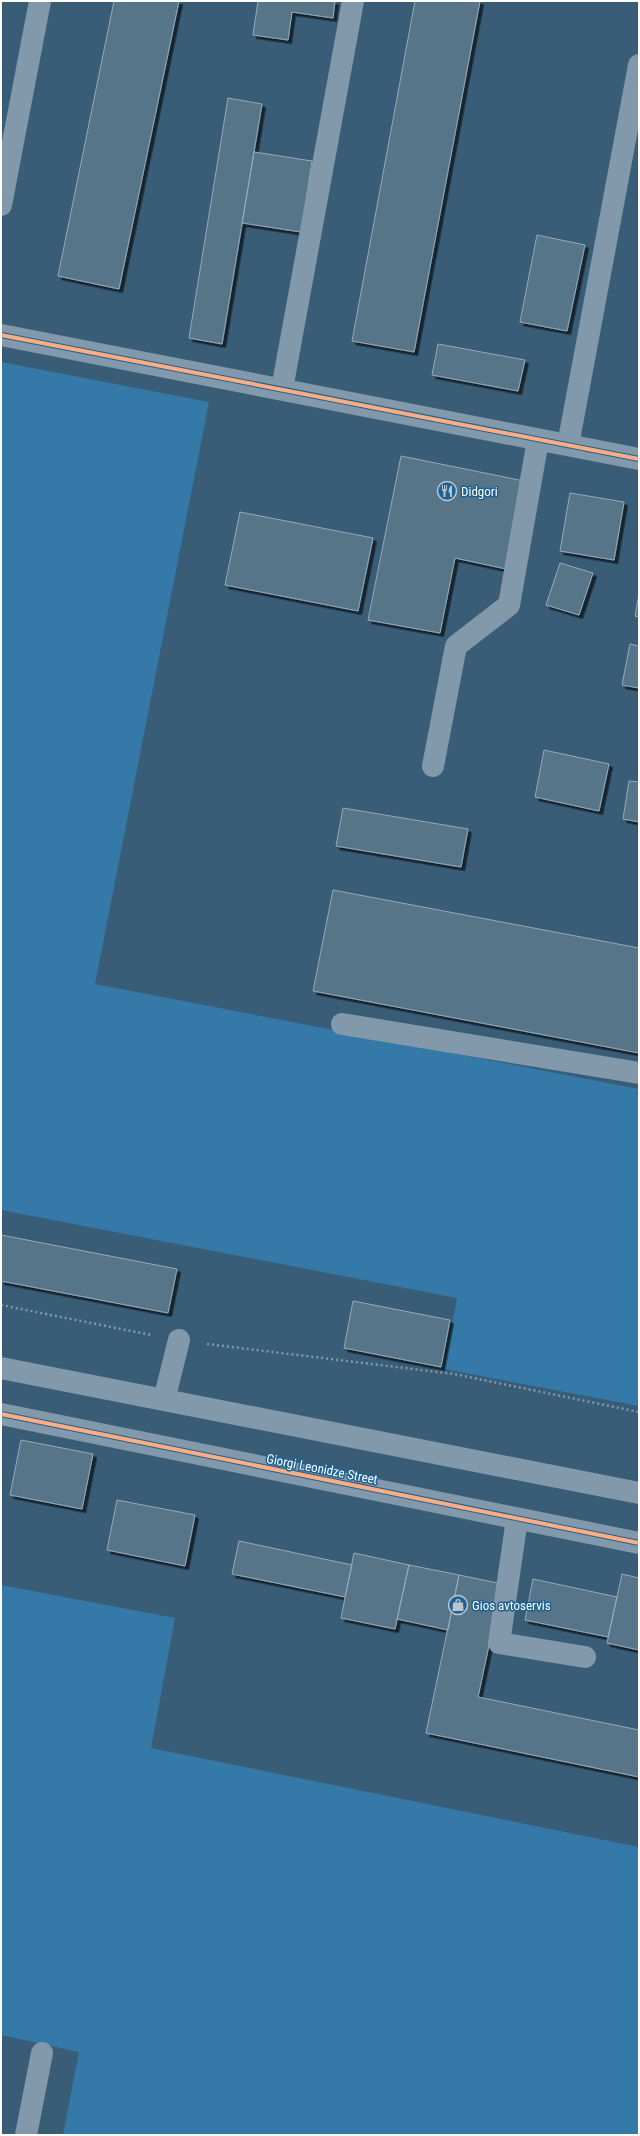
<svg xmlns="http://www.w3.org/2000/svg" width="640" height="2136" font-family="'Roboto Condensed',sans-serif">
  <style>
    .green { fill: #3479a7 }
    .building { fill: #577488; stroke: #96aab8; filter: url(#shadow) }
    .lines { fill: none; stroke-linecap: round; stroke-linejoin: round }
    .path { stroke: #8199aa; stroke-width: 2.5; stroke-dasharray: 2 3; stroke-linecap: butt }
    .minor { stroke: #8199aa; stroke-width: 22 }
    .cycleway-casing { stroke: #1f6291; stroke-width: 6 }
    .cycleway { stroke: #ffac80; stroke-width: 4 }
    .labels { text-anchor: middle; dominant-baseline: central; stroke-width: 3; stroke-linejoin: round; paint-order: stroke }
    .poi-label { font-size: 13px; fill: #fff; stroke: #1f6291; text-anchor: start }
    .street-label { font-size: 13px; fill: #fff; stroke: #1f6291 }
  </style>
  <defs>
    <filter id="shadow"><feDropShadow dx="3.5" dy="3.5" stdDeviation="0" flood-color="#0009"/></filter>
  </defs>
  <rect width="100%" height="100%" fill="#395d77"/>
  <!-- green -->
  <path class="green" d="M1 362 209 402 95 984 639 1089V1406L444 1369 457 1298 1 1210Z
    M1 1585 175 1618 151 1748 639 1847V2135H63L79 2052 1 2035Z"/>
  <!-- building -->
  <path class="building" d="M114 1H179L119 289 58 276Z
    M258 1H335L333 18 292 12 288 40 253 35Z
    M415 1H480L414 352 352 341Z
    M228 98 262 104 222 344 189 338Z
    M254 152 312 161 301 232 242 223Z
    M537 235 585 245 567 331 520 322Z
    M438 344 525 360 518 391 432 375Z
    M401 456 524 481 506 569 455 558 440 633 368 620Z
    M570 493 624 502 614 560 560 551Z
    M240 512 373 538 358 611 225 585Z
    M560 563 593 573 579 615 546 605Z
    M639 594V617L635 616Z
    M630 644 639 646V688L622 685Z
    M544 750 609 764 599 811 535 797Z
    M629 781 639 782V822L623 819Z
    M343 808 468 829 461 867 336 846Z
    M333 890 639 948V1053L313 991Z
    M1 1235 177 1269 168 1313 1 1281Z
    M353 1301 450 1320 441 1367 344 1348Z
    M21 1440 93 1454 82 1509 10 1495Z
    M117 1500 195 1515 185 1566 107 1550Z
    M239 1541 352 1565 345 1597 232 1574Z
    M354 1553 409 1565 395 1629 341 1618Z
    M409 1565 459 1575 448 1630 397 1619Z
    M622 1574 639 1578V1650L607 1643Z
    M459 1575 502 1584 478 1697 639 1730V1777L426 1733Z
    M533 1579 617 1597 608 1637 525 1620Z"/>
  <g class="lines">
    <!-- path -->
    <path class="path" d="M1 1305 151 1335
      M207 1344 454 1374 639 1412"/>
    <!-- minor -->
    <path class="minor" d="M1 205 40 1
      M1 335 639 459
      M282 389 353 1
      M568 445 639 65
      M433 766 456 646 509 605 538 440
      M342 1024 639 1073
      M1 1368 639 1493
      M164 1400 179 1340
      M1 1414 639 1543
      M517 1519 499 1643 585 1657
      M26 2135 42 2053"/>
    <!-- cycleway casing -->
    <g class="cycleway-casing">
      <path id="cycleway" d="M1 335 639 459
        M1 1414 639 1543"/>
    </g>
    <!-- cycleway -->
    <use href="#cycleway" class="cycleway"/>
  </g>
  <!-- icons -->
  <defs>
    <g id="restaurant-ring" transform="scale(1)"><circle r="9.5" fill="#1f6291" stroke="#bac6cf" stroke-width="1.5"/><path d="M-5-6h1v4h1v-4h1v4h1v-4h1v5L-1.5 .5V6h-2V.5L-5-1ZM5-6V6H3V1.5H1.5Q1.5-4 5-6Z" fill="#bac6cf"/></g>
    <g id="shop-ring" transform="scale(1)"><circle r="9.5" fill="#1f6291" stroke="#bac6cf" stroke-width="1.5"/><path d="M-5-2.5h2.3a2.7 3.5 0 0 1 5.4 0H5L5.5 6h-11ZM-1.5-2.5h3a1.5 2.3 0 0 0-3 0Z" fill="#bac6cf"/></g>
  </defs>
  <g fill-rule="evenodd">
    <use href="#restaurant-ring" x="447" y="491"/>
    <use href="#shop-ring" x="458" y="1605"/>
  </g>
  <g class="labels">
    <!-- poi labels -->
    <g class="poi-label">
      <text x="461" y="491">Didgori</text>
      <text x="472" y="1605">Gios avtoservis</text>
    </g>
    <!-- street labels -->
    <g class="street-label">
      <text transform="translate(322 1469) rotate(11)">Giorgi Leonidze Street</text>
    </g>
  </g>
  <!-- border -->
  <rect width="640" height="2136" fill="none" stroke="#ffffff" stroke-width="4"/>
</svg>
